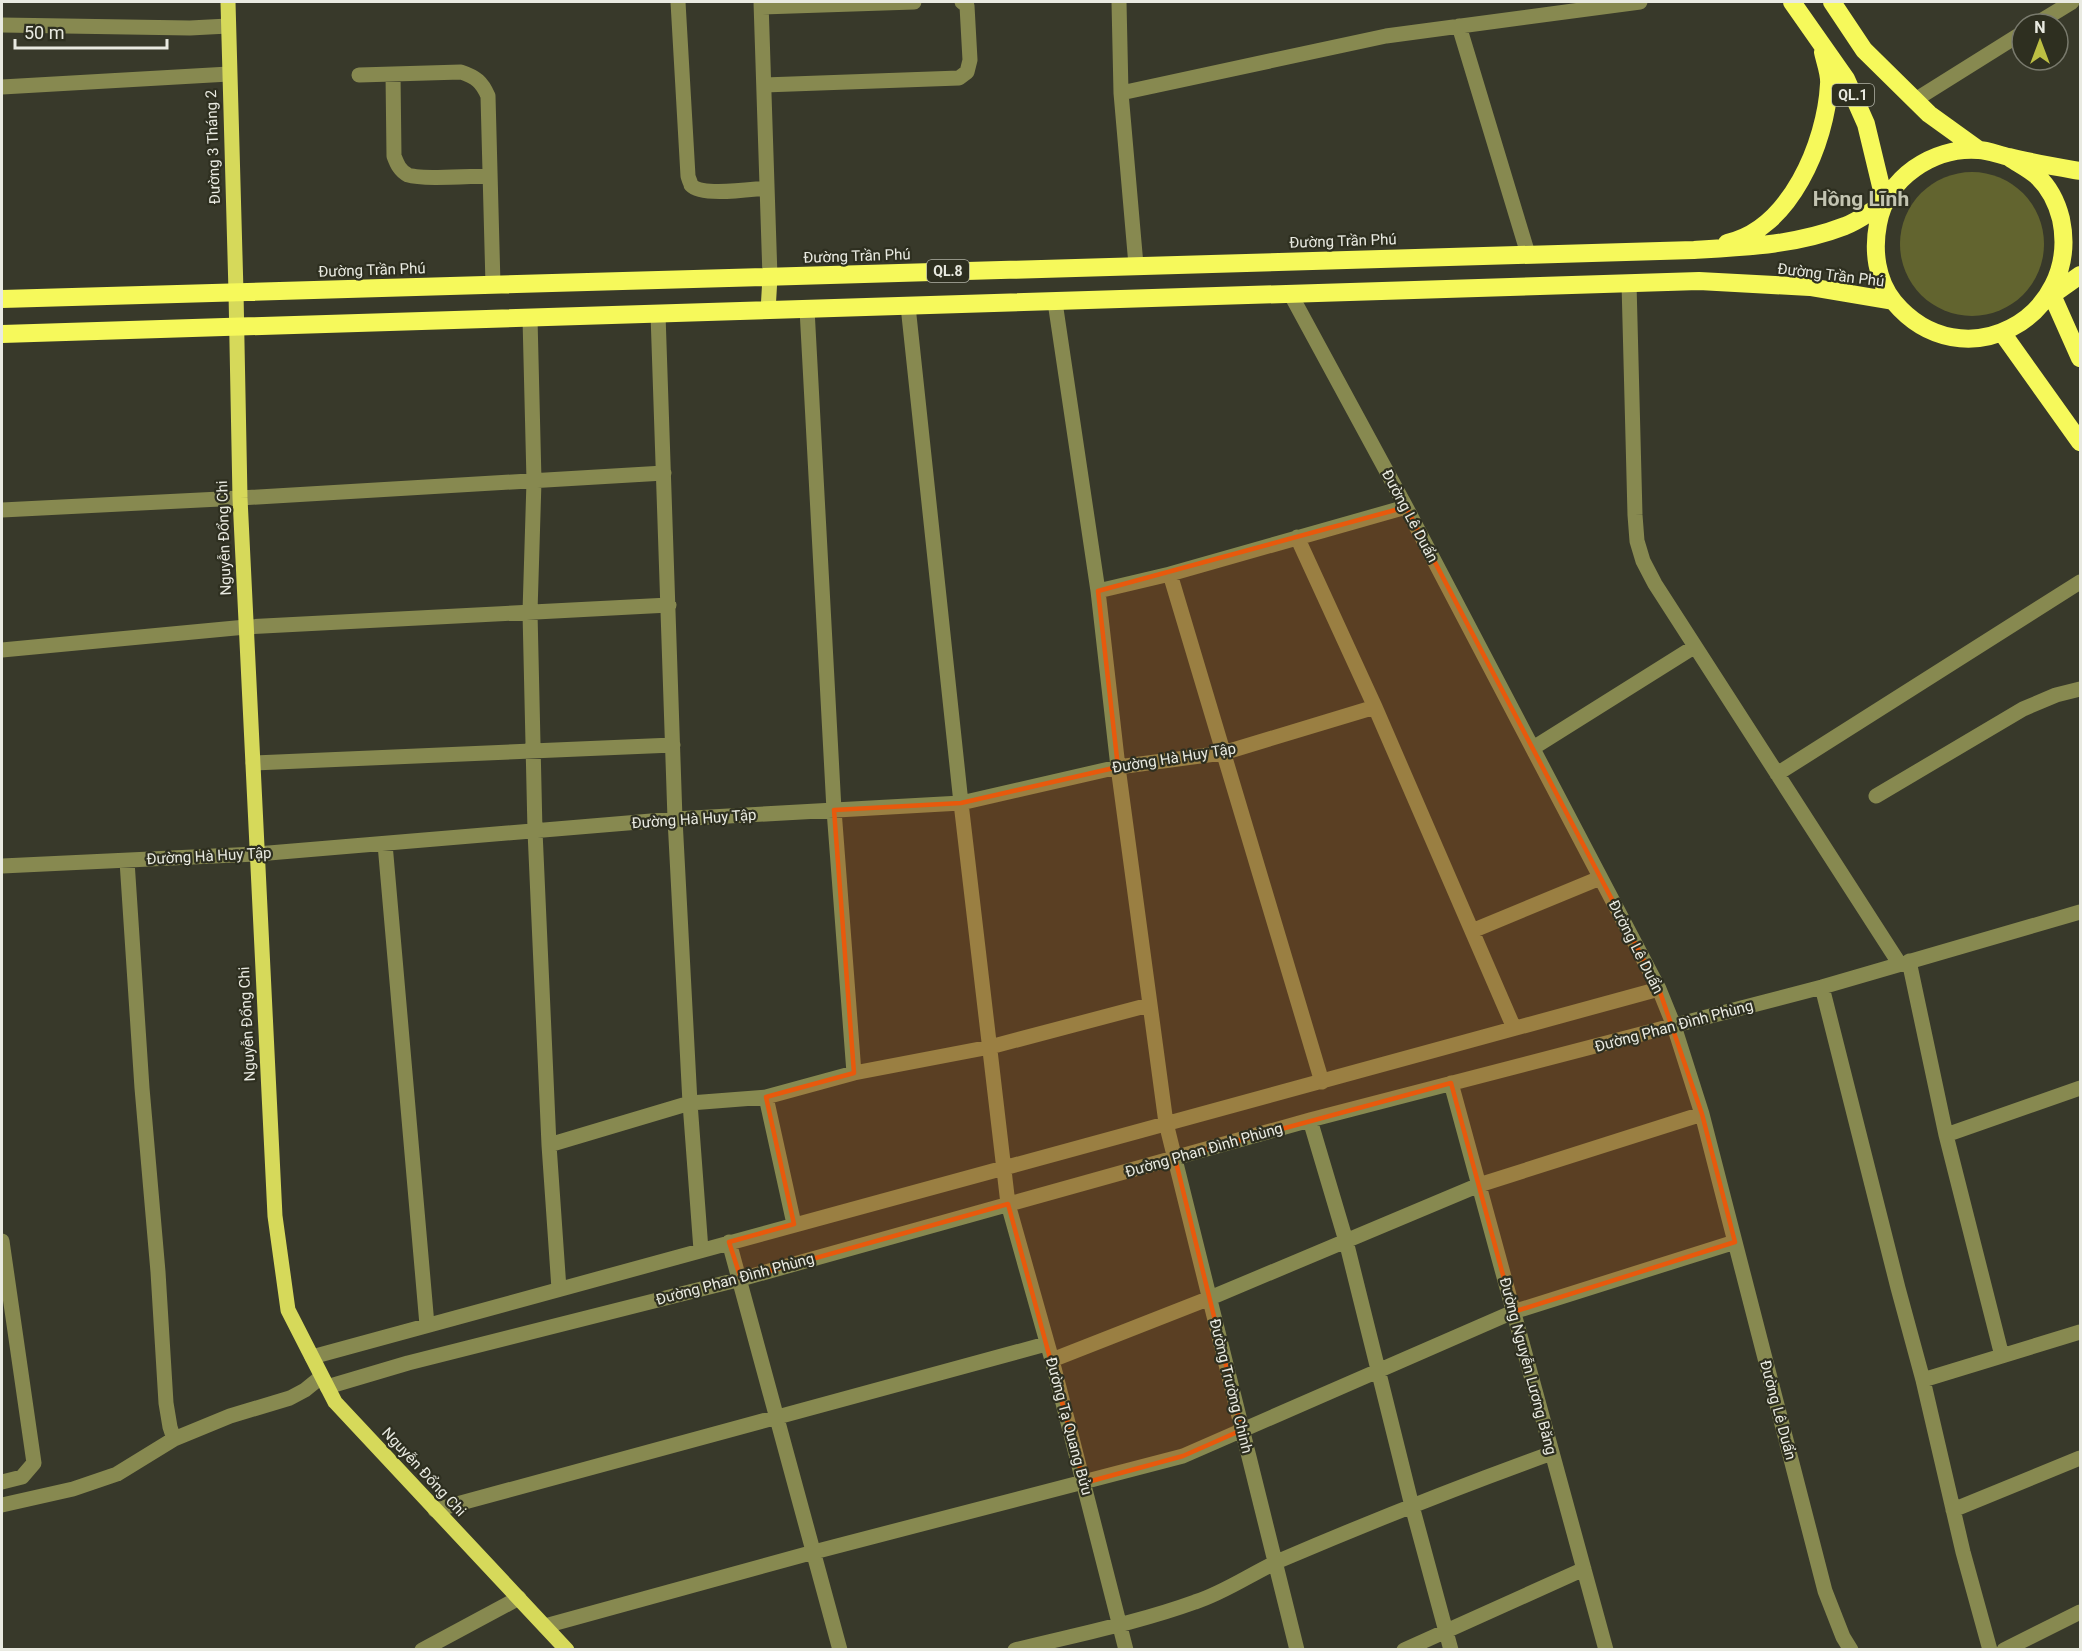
<svg xmlns="http://www.w3.org/2000/svg" width="2082" height="1651" font-family="Roboto,sans-serif">
  <style>
    .green { fill: #62642f }
    .lines { fill: none; stroke-linecap: round; stroke-linejoin: round }
    .minor { stroke: #878950; stroke-width: 15 }
    .major { stroke: #d6d95a; stroke-width: 15 }
    .highway { stroke: #f6f95b; stroke-width: 18 }
    .marked { fill: #e8590c; fill-opacity: 0.2; stroke: #e8590c; stroke-width: 4.5; stroke-linejoin: round }
    .labels { text-anchor: middle; dominant-baseline: central; stroke-width: 4.5; stroke-linejoin: round; paint-order: stroke }
    .shield { fill: #2e2f20; stroke: #b1b2a7; stroke-width: 1.5 }
    .shield-label { font-size: 14px; font-weight: bold; fill: #e9eae1 }
    .street-label { font-size: 15px; fill: #e9eae1; stroke: #2e2f20 }
    .district-label { font-size: 21px; font-weight: bold; fill: #c3c4b1; stroke: #2e2f20 }
  </style>
  <rect width="100%" height="100%" fill="#38392a"/>
  <!-- green -->
  <path class="green" d="M1900 244a72 72 0 1 1 144 0a72 72 0 1 1-144 0Z"/>
  <g class="lines">
    <!-- minor -->
    <path class="minor" d="M678 2 688 176C688 177 691 184 691 185 702 197 752 189 767 188
      M761 2 770 277
      M1119 2 1121 93 1136 265
      M762 7 914 2
      M2036 24 2072 2
      M2 25 190 28 228 26
      M1459 26 1528 254
      M393 74 394 156C397 164 400 171 408 175 423 180 472 176 490 176
      M359 75 461 72C476 77 482 82 488 96L493 285
      M764 85 959 78 967 72 970 60 967 6 962 2
      M2 87 229 74
      M1121 93 1386 36 1640 2
      M1915 100 2022 33
      M1629 283 1635 515 1637 541 1643 561 1655 584 1899 963
      M1291 295 1406 507 1659 989 1674 1026 1702 1114 1825 1591 1843 1637 1851 1650
      M1055 302 1098 591 1118 767 1166 1123 1297 1650
      M908 306 961 803 1008 1204 1052 1360 1126 1650
      M807 309 834 810 854 1073
      M658 314 675 819 690 1103 701 1250
      M530 318 534 481 530 612 535 831 549 1145 559 1289
      M2 510 240 498 664 473
      M1297 537 1375 707 1514 1028
      M1170 574 1322 1082
      M1098 591 1170 574 1406 507
      M2 650 246 627 669 605
      M1533 748 1694 647
      M253 763 673 745
      M1777 774 2080 582
      M1876 796 2023 709 2056 695 2080 689
      M385 844 427 1325
      M127 861 142 1088 158 1272 166 1403 170 1427 174 1439
      M2 866 257 854 675 819 961 803 1118 767 1223 753 1375 707
      M1472 931 1600 878
      M1909 961 1946 1135 2002 1356
      M1822 987 1898 1288 1923 1380 1963 1552 1990 1650
      M1451 1083 1606 1650
      M766 1097 794 1224
      M1310 1120 1346 1241 1412 1506 1451 1650
      M1946 1135 2080 1088
      M549 1145 690 1103 766 1097 854 1073 990 1047 1149 1005
      M2 1241 34 1463 22 1477 2 1482
      M729 1242 840 1650
      M312 1357 1659 989
      M1052 1360 1210 1298 1479 1185 1702 1114
      M1923 1380 2080 1332
      M327 1387 408 1363 741 1279 1310 1120 1822 987 2080 912
      M2 1505 73 1489 117 1474 174 1439 230 1416 290 1398 305 1390 321 1377
      M435 1510 1046 1344
      M1953 1510 2080 1458
      M545 1626 814 1552 1183 1456 1513 1312 1735 1242
      M422 1650 519 1598
      M1015 1650C1075 1635 1137 1623 1195 1602 1226 1592 1252 1573 1281 1560 1370 1522 1460 1486 1552 1453
      M1404 1650 1584 1569
      M2004 1650 2080 1612"/>
    <!-- major -->
    <path class="major" d="M228 2 236 292 240 498 275 1216 288 1310 335 1402 567 1650
      M768 311 770 277"/>
    <!-- highway -->
    <path class="highway" d="M1832 2 1864 50 1929 114 1979 150
      M2010 158C2019 164 2029 169 2037 176 2049 187 2057 203 2061 219 2082 318 1962 383 1894 302 1876 280 1873 250 1878 224 1886 178 1933 147 1978 150 1988 150 1999 155 2009 157 2033 163 2057 167 2080 171
      M1727 243C1790 229 1826 143 1829 84 1830 74 1825 62 1823 52
      M2080 275 2052 295 2080 358
      M2 299 1694 250C1746 247 1796 245 1845 226 1859 221 1872 210 1885 203L1866 124 1846 79 1792 2
      M2 334 1699 281 1810 287 1893 301
      M2003 334 2080 442"/>
  </g>
  <!-- marked area -->
  <path class="marked" d="M1406 507 1659 989 1702 1114 1735 1242 1513 1312 1451 1083 1175 1158 1242 1430 1183 1456 1084 1483 1008 1204 741 1279 729 1242 794 1224 766 1097 854 1073 834 810 961 803 1118 767 1098 591Z"/>
  <g class="labels">
    <!-- shield labels -->
    <g class="shield">
      <rect x="1832" y="84" width="42" height="22" rx="4.5"/>
      <rect x="927" y="260" width="42" height="22" rx="4.5"/>
    </g>
    <g class="shield-label">
      <text x="1853" y="95">QL.1</text>
      <text x="948" y="271">QL.8</text>
    </g>
    <!-- street labels -->
    <g class="street-label">
      <text transform="translate(213 147) rotate(-92)">Đường 3 Tháng 2</text>
      <text transform="translate(1343 241) rotate(-2)">Đường Trần Phú</text>
      <text transform="translate(857 256) rotate(-2)">Đường Trần Phú</text>
      <text transform="translate(372 270) rotate(-2)">Đường Trần Phú</text>
      <text transform="translate(1831 275) rotate(7)">Đường Trần Phú</text>
      <text transform="translate(1410 516) rotate(62)">Đường Lê Duẩn</text>
      <text transform="translate(224 538) rotate(-92)">Nguyễn Đổng Chi</text>
      <text transform="translate(1174 758) rotate(-9)">Đường Hà Huy Tập</text>
      <text transform="translate(694 819) rotate(-4)">Đường Hà Huy Tập</text>
      <text transform="translate(209 856) rotate(-3)">Đường Hà Huy Tập</text>
      <text transform="translate(1636 947) rotate(63)">Đường Lê Duẩn</text>
      <text transform="translate(247 1024) rotate(-93)">Nguyễn Đổng Chi</text>
      <text transform="translate(1674 1026) rotate(-15)">Đường Phan Đình Phùng</text>
      <text transform="translate(1204 1150) rotate(-16)">Đường Phan Đình Phùng</text>
      <text transform="translate(735 1279) rotate(-15)">Đường Phan Đình Phùng</text>
      <text transform="translate(1528 1366) rotate(75)">Đường Nguyễn Lương Băng</text>
      <text transform="translate(1231 1386) rotate(76)">Đường Trường Chinh</text>
      <text transform="translate(1778 1410) rotate(75)">Đường Lê Duẩn</text>
      <text transform="translate(1069 1426) rotate(75)">Đường Tạ Quang Bửu</text>
      <text transform="translate(424 1472) rotate(47)">Nguyễn Đổng Chi</text>
    </g>
    <!-- district labels -->
    <g class="district-label">
      <text x="1861" y="199">Hồng Lĩnh</text>
    </g>
  </g>
  <!-- border -->
  <rect width="2082" height="1651" fill="none" stroke="#e9eae1" stroke-width="6"/>
  <!-- north arrow -->
  <g transform="translate(2040 42)"><circle r="28" fill="#2e2f20" stroke="#797a6d" stroke-width="1.5"/>
  <path d="M0-4.5L10 22L0 15L-10 22Z" fill="#bdbf43"/>
  <text y="-9" font-size="16" font-weight="bold" text-anchor="middle" fill="#e9eae1">N</text>
  </g>
  <!-- scale -->
  <path d="M15 39v9h152v-9" fill="none" stroke="#e9eae1" stroke-width="3"/>
  <text x="24" y="39" font-size="18" fill="#e9eae1" stroke="#2e2f20" stroke-width="4.5" paint-order="stroke">50 m</text>
</svg>
